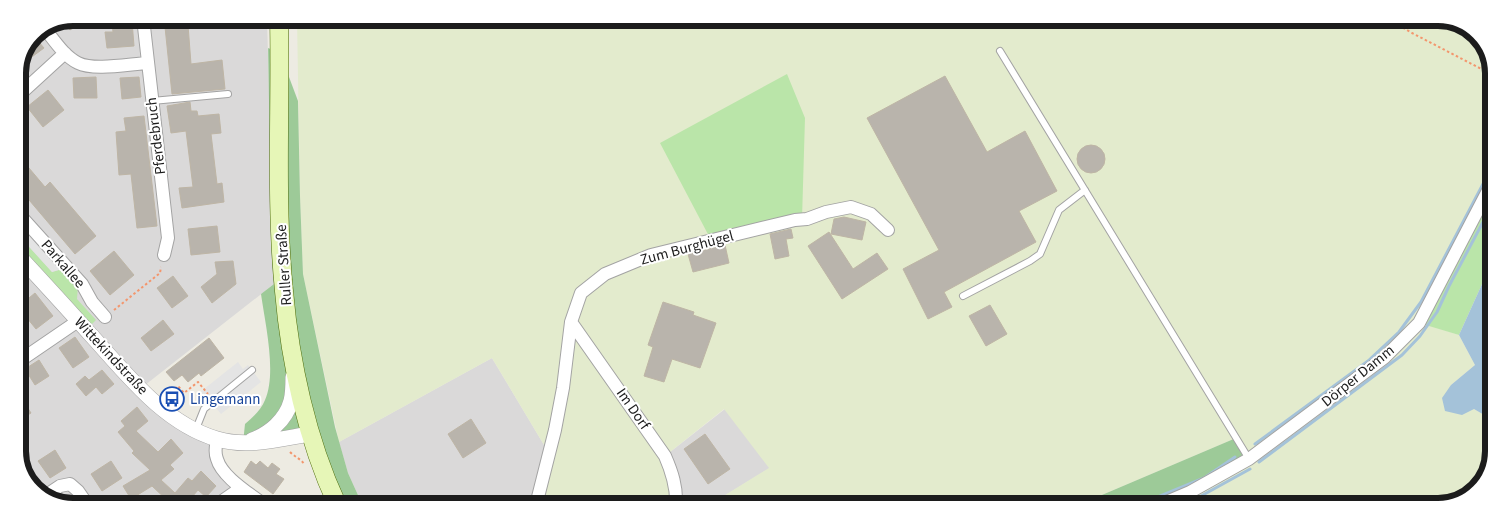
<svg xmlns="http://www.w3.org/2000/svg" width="1511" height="524" font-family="'Source Sans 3',sans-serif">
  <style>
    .residential { fill: #dad9d9 }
    .farmland { fill: #e3ebcd }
    .grass { fill: #bae5a9 }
    .forest { fill: #9dca98 }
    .parking { fill: #e4e4e4 }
    .water { fill: #a4c2d9 }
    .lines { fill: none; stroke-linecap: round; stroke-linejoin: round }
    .stream { stroke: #a4c2d9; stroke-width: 3 }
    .building { fill: #b9b4ac; stroke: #beb5a5 }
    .service-casing { stroke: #a3a3a3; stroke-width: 8 }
    .minor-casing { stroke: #a3a3a3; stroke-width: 14 }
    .tertiary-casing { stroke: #a3a3a3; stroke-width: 16 }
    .secondary-casing { stroke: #4d6c0a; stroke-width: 19 }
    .path { stroke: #f3966d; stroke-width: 2; stroke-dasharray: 2.5 2.5; stroke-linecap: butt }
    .service { stroke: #fff; stroke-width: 6 }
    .minor { stroke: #fff; stroke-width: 12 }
    .tertiary { stroke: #fff; stroke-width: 15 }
    .secondary { stroke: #e6f6b7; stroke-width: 18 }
    .labels { text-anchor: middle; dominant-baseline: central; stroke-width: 4; stroke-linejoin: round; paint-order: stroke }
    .street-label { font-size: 15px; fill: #1c1c1c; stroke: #fff }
    .transit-label { font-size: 15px; fill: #164399; stroke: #fff; text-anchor: start }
    .rim { fill: none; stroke: #1c1c1c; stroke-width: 6 }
  </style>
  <rect width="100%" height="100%" fill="#edebe2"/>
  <!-- residential -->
  <path class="residential" d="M73 18H267L274 284 140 389 217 439V461L263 504H56L29 485 18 455V70L34 34Z
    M492 358 550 455 536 505 362 504 348 473 339 442Z
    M725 409 770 468 709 505H676L665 456Z"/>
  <!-- farmland -->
  <path class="farmland" d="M297 18 1455 20 1482 39 1493 69V181L1419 322 1459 335 1475 365 1451 385 1474 409 1491 419V468L1471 495 1438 506H1157L1236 438 1076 506 709 505 769 468 724 409 665 456 676 505H536L550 455 492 358 339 442 303 274 300 196Z"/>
  <!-- grass -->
  <path class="grass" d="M787 74 805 118 802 219 711 240 660 143Z
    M1493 181 1492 262 1459 335 1419 323Z
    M18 220 29 232 22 239 52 272 62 269 78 286 77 299 96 320 91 325 18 245Z"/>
  <!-- forest -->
  <path class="forest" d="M268 48 280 53 298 101 300 196 303 274 335 427 348 473 362 504H337L310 434 243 443 245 424C253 417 261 410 265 400 277 373 265 323 261 294L274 284 272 260Z
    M1236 438 1249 459 1157 506H1076Z"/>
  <!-- parking -->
  <path class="parking" d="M29 232 62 269 52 272 22 239Z
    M238 362 243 369 248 365 261 382 221 414 207 397 204 400 199 393Z"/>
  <!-- water -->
  <path class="water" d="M1492 262 1491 419 1474 409 1462 415 1445 411 1442 398 1451 385 1475 365 1459 335Z"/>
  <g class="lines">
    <!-- stream -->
    <path class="stream" d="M1255 444 1368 361 1399 332 1421 302 1493 165
      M1259 462 1402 355 1420 336 1437 312 1449 286 1492 205
      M1201 496 1250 469
      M1136 506 1204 478 1235 457"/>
  </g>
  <!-- building -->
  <path class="building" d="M73 18H87L70 30 63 22Z
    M132 21 134 46 107 48 105 32H113L112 23Z
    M188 25 191 64 222 60 225 89 172 94 165 27Z
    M33 35 44 48 29 59 25 54Z
    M945 76 987 152 1025 131 1057 191 1019 211 1036 242 944 292 952 307 928 319 903 269 939 250 867 118Z
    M96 77 97 98H74L73 78Z
    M139 77 141 97 122 99 120 78Z
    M48 90 64 110 43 127 27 107Z
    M190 102 191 111H197L198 116 219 114 221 133 211 134 217 184 222 183 224 202 182 208 179 188 193 187 186 131 171 133 167 106Z
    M144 116 157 226 137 228 131 174 119 175 116 132 126 131 124 118Z
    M1077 159a14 14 0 1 1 28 0a14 14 0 1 1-28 0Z
    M18 155 45 187 50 182 96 236 75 254 18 187Z
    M844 217 866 222 862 240 831 234 834 219Z
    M217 226 220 252 191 255 188 229Z
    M791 229 793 238 786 239 789 256 775 259 770 234Z
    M829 232 853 269 877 253 888 269 842 299 808 246Z
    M725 245 729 263 693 272 688 254Z
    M114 251 134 275 110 295 90 271Z
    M233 261 236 284 212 303 201 287 217 274 215 262Z
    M173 276 188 296 172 308 157 288Z
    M35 293 53 316 36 329 18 307Z
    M663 302 694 312 693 315 716 323 700 368 672 359 664 382 644 376 653 347 648 345Z
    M990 305 1007 334 986 346 969 316Z
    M163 320 174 334 151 351 141 338Z
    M75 337 89 357 73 368 59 348Z
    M209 338 224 358 201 376 199 373 188 382 182 375 174 381 166 372Z
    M39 360 49 376 35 385 25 369Z
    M102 370 114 384 102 394 96 387 86 396 76 384 85 376 89 380Z
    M18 393 31 413 18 421Z
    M137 407 148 421 136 431 158 452 171 439 183 453 170 465 174 469 161 480 175 493 188 478 192 481 201 471 216 486 206 497 198 490 186 504H180L173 497 169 502 152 486 131 499 123 486 150 470 132 453 134 451 118 432 125 426 121 421Z
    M471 419 486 443 463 458 448 434Z
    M705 434 730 469 708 484 684 449Z
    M55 450 66 468 50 478 38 461Z
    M111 461 122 478 102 491 91 474Z
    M251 461 256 465 260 461 268 468 272 463 280 469 276 474 284 479 273 494 244 472Z"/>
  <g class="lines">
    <!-- service casing -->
    <g class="service-casing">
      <path id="service" d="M1000 51 1249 459
        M152 101 228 94
        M963 296 1030 261 1040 254 1059 210 1085 190
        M196 429 204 409 252 370"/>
    </g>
    <!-- minor casing -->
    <g class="minor-casing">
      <path id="minor" d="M143 18 168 238 164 255
        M45 29C54 40 64 56 78 63 94 71 129 64 148 63
        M18 96 65 53
        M18 213 82 284 92 302 105 317
        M571 322 665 456C672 472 677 487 676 505
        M18 362 78 321
        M217 439C216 446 214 452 217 459 222 477 249 493 263 504
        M45 496 60 486 70 484 78 491 87 504
        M218 504 241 488
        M536 505 555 430 563 388 571 322 581 293 605 274 651 255 795 220 807 219 826 212 851 207 871 214 888 230
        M1157 506 1190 492 1249 459 1384 358 1419 323 1493 181"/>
    </g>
    <!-- tertiary casing -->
    <g class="tertiary-casing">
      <path id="tertiary" d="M18 255C42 281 66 307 90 334 126 373 163 423 217 439 247 448 280 439 310 434
        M252 440C269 434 286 420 291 401 293 394 293 385 293 377"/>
    </g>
    <!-- secondary casing -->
    <g class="secondary-casing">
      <path id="secondary" d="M279 18C281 109 275 201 284 291 290 362 307 440 337 504"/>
    </g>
    <!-- path -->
    <path class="path" d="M1397 20 1400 26 1412 33 1493 75
      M114 310 160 273 161 267
      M167 395 178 386 184 393 198 382 208 394
      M290 452C295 457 301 459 305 465
      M318 499 320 504"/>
    <!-- service -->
    <use href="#service" class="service"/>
    <!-- minor -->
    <use href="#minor" class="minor"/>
    <!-- tertiary -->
    <use href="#tertiary" class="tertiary"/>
    <!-- secondary -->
    <use href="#secondary" class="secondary"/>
  </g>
  <!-- icons -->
  <defs>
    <g id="bus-ring" transform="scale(1.25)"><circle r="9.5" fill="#fff" stroke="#1a4fb4" stroke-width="1.5"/><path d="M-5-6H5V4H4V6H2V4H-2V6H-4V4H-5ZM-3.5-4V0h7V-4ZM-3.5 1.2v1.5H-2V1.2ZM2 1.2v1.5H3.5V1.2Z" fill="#1a4fb4"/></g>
  </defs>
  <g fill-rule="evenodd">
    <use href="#bus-ring" x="172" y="399"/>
  </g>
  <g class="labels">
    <!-- street labels -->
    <g class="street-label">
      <text transform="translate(156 136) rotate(-97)">Pferdebruch</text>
      <text transform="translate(687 248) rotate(-15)">Zum Burghügel</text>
      <text transform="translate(63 264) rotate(49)">Parkallee</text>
      <text transform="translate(284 265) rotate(-94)">Ruller Straße</text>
      <text transform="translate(111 356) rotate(47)">Wittekindstraße</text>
      <text transform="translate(1358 376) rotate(-39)">Dörper Damm</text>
      <text transform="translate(633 409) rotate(55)">Im Dorf</text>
    </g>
    <!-- transit labels -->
    <g class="transit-label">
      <text x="190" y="399">Lingemann</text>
    </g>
  </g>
  <!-- crop -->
  <path d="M0 0H1511V524H0ZM73 26H1438A47 47 0 0 1 1485 73V451A47 47 0 0 1 1438 498H73A47 47 0 0 1 26 451V73A47 47 0 0 1 73 26Z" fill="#fff" fill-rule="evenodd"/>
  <path class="rim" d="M73 26H1438A47 47 0 0 1 1485 73V451A47 47 0 0 1 1438 498H73A47 47 0 0 1 26 451V73A47 47 0 0 1 73 26Z"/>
</svg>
